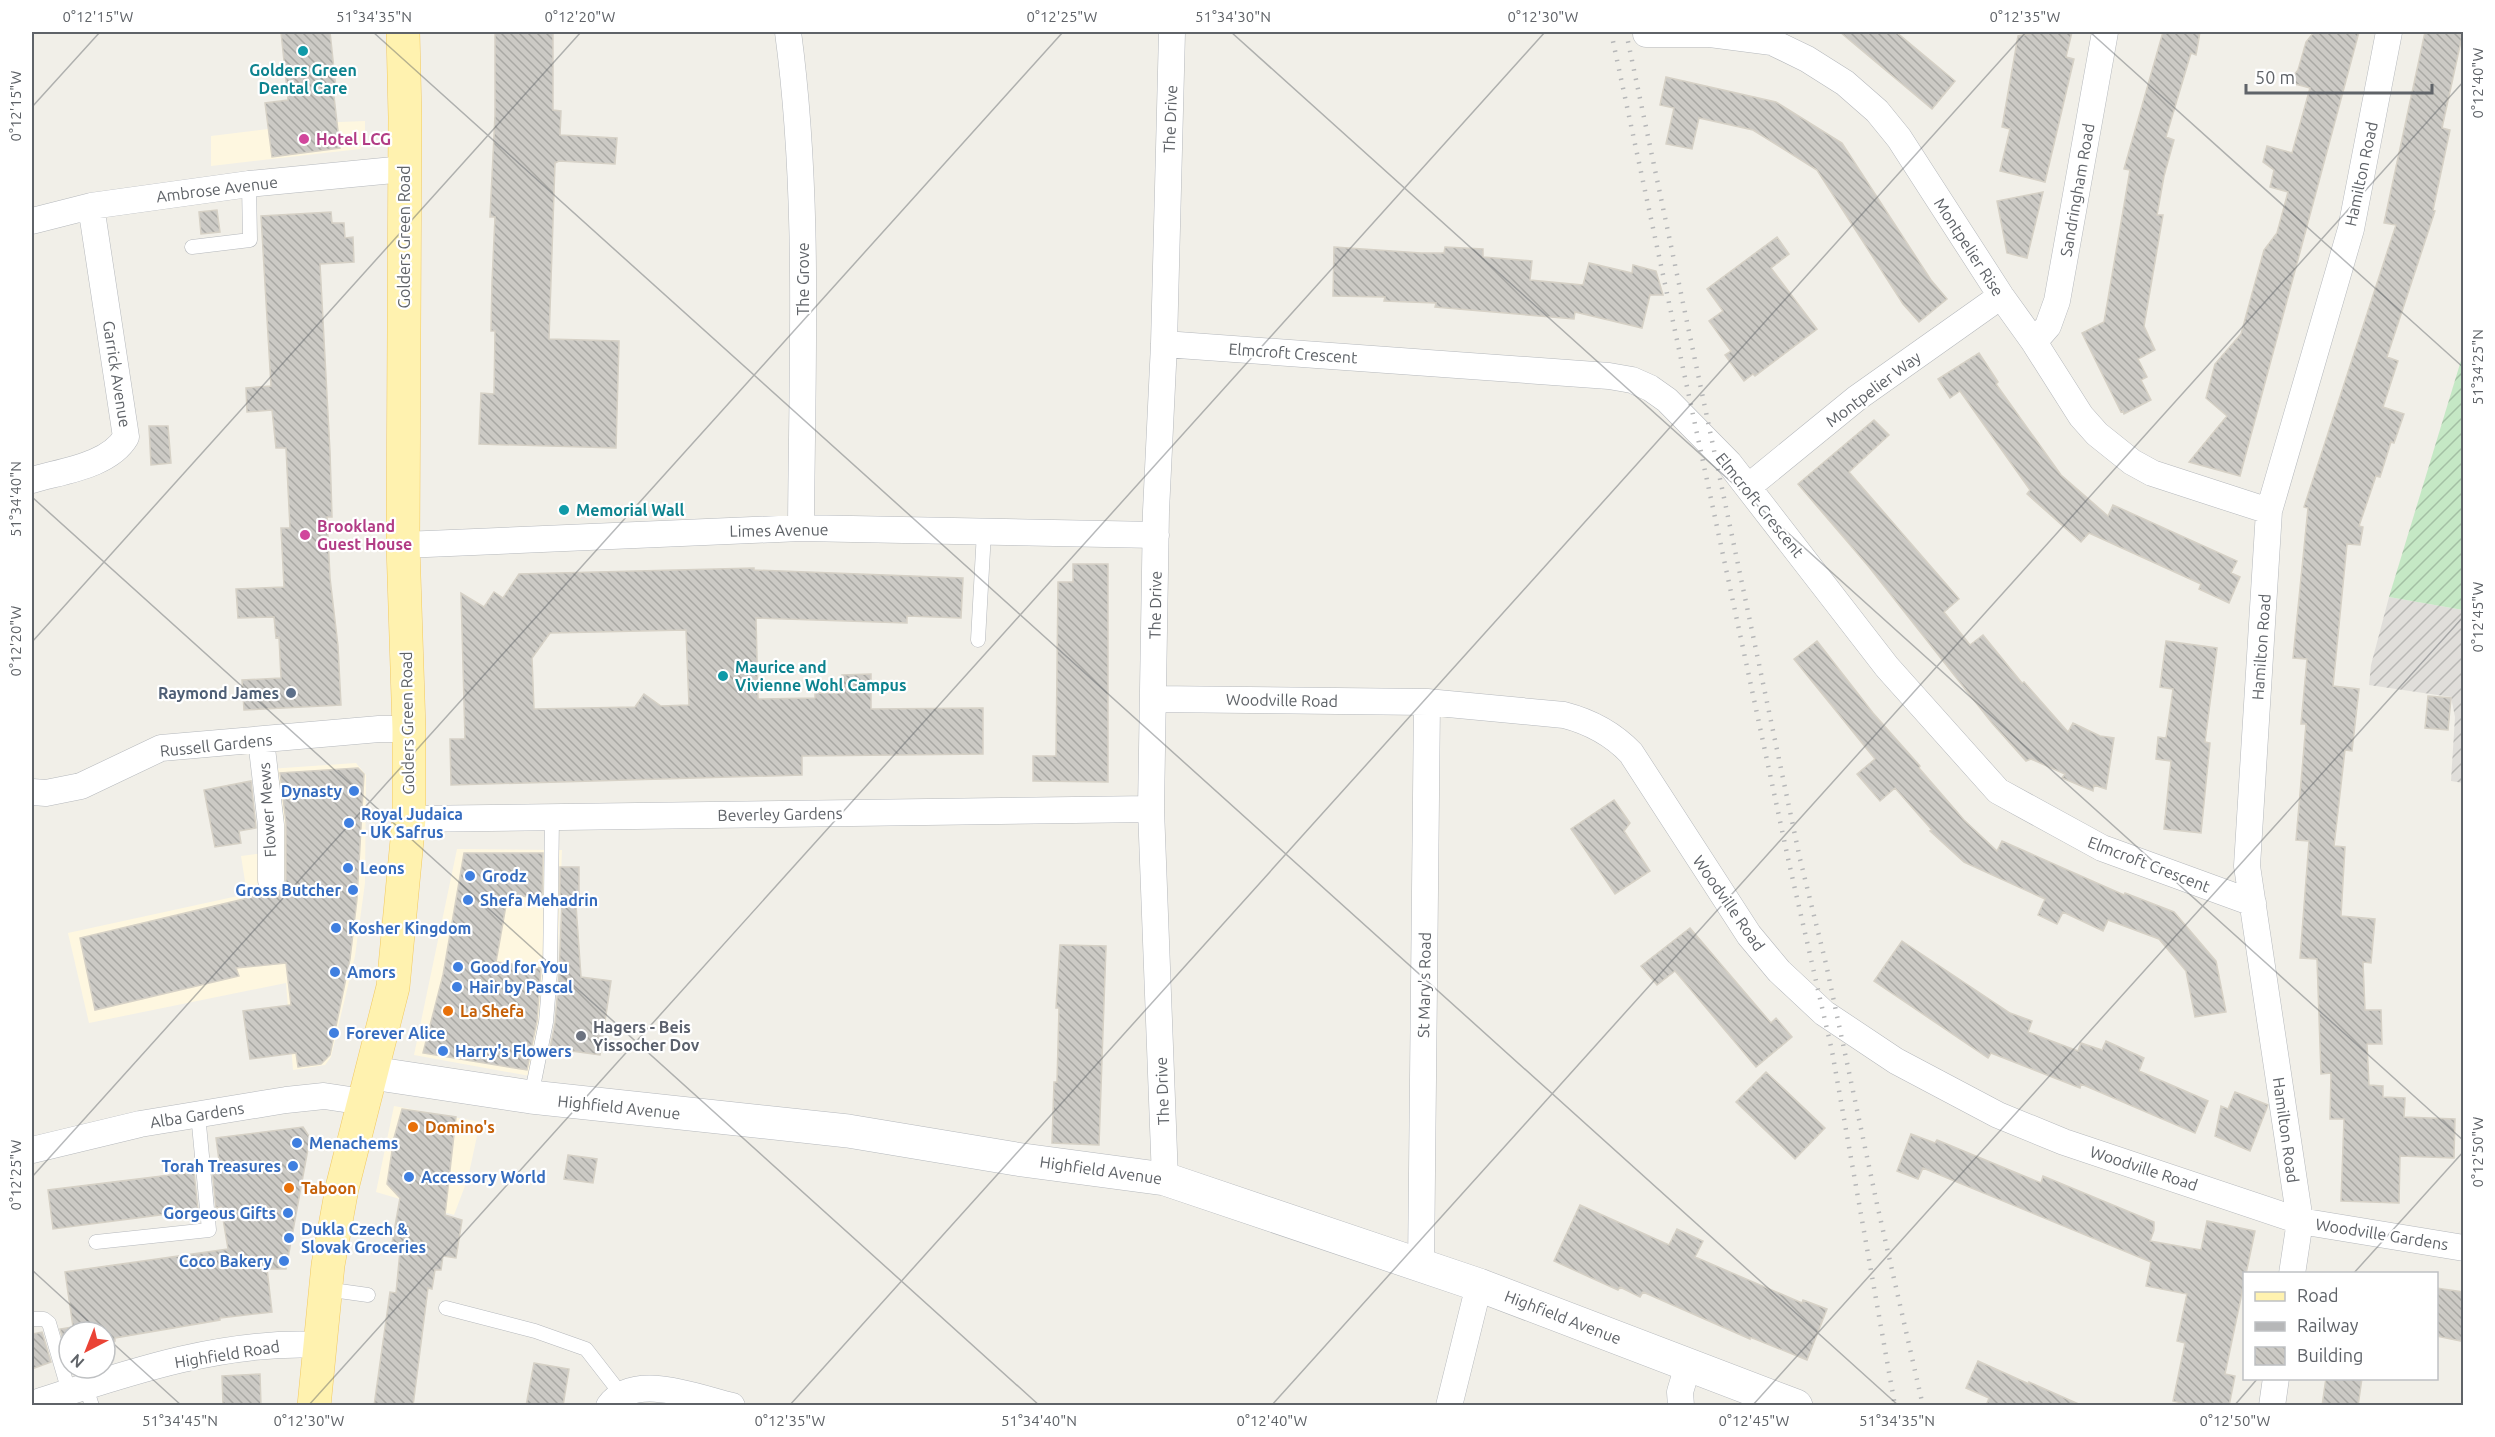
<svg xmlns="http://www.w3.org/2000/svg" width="2495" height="1437" font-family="Ubuntu,sans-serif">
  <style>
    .commercial { fill: #fef7e0 }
    .industrial { fill: url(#industrial-furrows) }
    .garden { fill: url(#garden-furrows) }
    .building { fill: url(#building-back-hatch); stroke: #d6d1c6; stroke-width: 1.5; fill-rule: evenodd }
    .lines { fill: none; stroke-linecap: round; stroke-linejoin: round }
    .service-casing { stroke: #b5b8bc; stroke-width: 15 }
    .minor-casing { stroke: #b5b8bc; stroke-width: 27 }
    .tertiary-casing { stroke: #b5b8bc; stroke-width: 34 }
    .primary-casing { stroke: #f2c960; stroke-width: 34 }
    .service { stroke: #fff; stroke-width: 14 }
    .minor { stroke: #fff; stroke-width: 26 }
    .tertiary { stroke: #fff; stroke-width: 33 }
    .primary { stroke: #fff2af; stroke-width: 33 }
    .rail { stroke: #b6b7b8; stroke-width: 4.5; stroke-dasharray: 1.5 8; stroke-linecap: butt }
    .ticks { fill: none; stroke: #5f6368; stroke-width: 1.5; stroke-opacity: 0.45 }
    .culture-dot { fill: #0f9aa8; stroke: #fff; stroke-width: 2 }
    .hotel-dot { fill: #d1479c; stroke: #fff; stroke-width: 2 }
    .service-dot { fill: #5c6f8a; stroke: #fff; stroke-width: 2 }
    .shop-dot { fill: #3f7fe0; stroke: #fff; stroke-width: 2 }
    .food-dot { fill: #e8710a; stroke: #fff; stroke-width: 2 }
    .worship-dot { fill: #6b7280; stroke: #fff; stroke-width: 2 }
    .labels { text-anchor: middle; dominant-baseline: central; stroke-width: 4.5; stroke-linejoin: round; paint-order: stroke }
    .culture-label { font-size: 16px; font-weight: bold; fill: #0d838f; stroke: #fff; text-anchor: start }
    .street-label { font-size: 16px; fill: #5f6368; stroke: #fff }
    .hotel-label { font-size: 16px; font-weight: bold; fill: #b23c85; stroke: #fff; text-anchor: start }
    .service-label { font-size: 16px; font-weight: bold; fill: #4e5e75; stroke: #fff; text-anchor: end }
    .shop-label { font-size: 16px; font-weight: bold; fill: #366cbe; stroke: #fff; text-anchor: start }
    .food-label { font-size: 16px; font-weight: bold; fill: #c56008; stroke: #fff; text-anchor: start }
    .worship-label { font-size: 16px; font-weight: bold; fill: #5b616d; stroke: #fff; text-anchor: start }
    .neatline { fill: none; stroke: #5f6368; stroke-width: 2 }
    .ticks-label { font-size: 15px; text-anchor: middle; fill: #5f6368 }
  </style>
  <defs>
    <pattern id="industrial-furrows" width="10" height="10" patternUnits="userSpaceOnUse" patternTransform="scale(1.5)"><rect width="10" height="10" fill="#e0deda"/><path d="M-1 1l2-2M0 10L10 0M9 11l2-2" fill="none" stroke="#b9b8b5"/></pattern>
    <pattern id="garden-furrows" width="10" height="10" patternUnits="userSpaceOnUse" patternTransform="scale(1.5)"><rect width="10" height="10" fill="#c5e8c5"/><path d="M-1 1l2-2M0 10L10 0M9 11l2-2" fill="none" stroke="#a3c0a4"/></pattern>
    <pattern id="building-back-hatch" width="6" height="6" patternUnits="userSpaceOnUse" patternTransform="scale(1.5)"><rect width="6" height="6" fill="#cccac5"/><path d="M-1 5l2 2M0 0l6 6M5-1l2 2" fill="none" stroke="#a9a8a4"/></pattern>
  </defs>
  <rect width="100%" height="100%" fill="#f1efe8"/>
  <!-- commercial -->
  <path class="commercial" d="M365 121V143L360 149 211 166V136L316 123Z
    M356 763 366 775 365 883 355 956 331 1057 325 1065 293 1070 286 983 89 1023 68 933 247 894 241 856 264 853 253 770Z
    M457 849 562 850 557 978 541 1078 414 1055Z
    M394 1106 480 1122 468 1178 454 1215 376 1192Z"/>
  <!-- industrial -->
  <path class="industrial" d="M2389 597 2463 610V783L2451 781 2455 717 2451 697 2369 685 2371 665Z"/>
  <!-- garden -->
  <path class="garden" d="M2463 354V610L2389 597Z"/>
  <!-- building -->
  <path class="building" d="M281 32H330L336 88H333L340 148 272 157 265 103 288 100Z
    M495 32H553V110L561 111 560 135 617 138 615 164 559 161 555 163 549 339 619 341 616 448 479 444 481 393 494 394 495 331H491L492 282 495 217H490L495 115Z
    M1840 32H1896L1955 81 1932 109Z
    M2039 32H2072L2066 57 2074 59 2045 182 2000 171 2010 129 2002 127 2018 36Z
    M2163 32H2200L2196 55 2191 53 2166 137 2174 140 2164 176 2157 215H2163L2144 326 2155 350 2138 359 2147 377 2141 380 2151 400 2124 414 2123 411 2121 412 2082 333 2104 322 2130 170 2124 169Z
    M2314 32H2359L2240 476 2189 462 2227 416 2206 398 2215 364 2241 334 2264 250 2277 233 2288 192 2270 187 2274 170 2263 162 2267 146 2292 153 2310 88 2288 82 2298 70 2306 42Z
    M2425 32H2463L2442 128 2450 130 2433 210 2435 211 2387 357 2398 361 2383 407 2404 414 2394 443 2391 442 2380 477 2376 476 2359 526 2363 527 2360 545 2347 544 2333 686 2359 689 2352 751 2345 750 2334 846 2345 847 2341 916 2375 919 2371 963 2363 962 2365 1010H2381L2382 1044H2367L2369 1085 2383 1086V1097L2405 1098 2404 1117 2455 1119 2454 1158 2400 1156 2399 1203 2341 1201 2344 1119H2330L2331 1073 2321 1074 2317 959 2300 958 2309 841 2296 840 2306 724H2301L2307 659 2293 658 2308 508 2304 507 2396 225 2384 223Z
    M1666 77 1776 102 1842 143 1931 280 1947 299 1919 322 1903 304 1817 170 1753 130 1699 118 1692 149 1666 144 1674 108 1660 105Z
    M2043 192 2027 258 2007 253 1997 201Z
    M217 210 220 232 201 234 199 212Z
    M331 212 332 223H344L345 238 353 237 354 262 320 264 330 452 332 517H327L330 578 338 646 341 705 244 710 242 680 281 678 279 637 276 638 274 617 238 618 236 589 284 587 281 528H290L286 448H276L272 410 247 412 246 388 271 386 261 216Z
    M1777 237 1789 254 1771 268 1817 329 1755 376 1753 374 1744 381 1725 355 1731 351 1709 321 1723 311 1707 289Z
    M1334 247 1421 253H1444L1445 247 1483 249V257L1532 261 1530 280 1583 285 1589 263 1632 273 1633 265 1656 271 1663 295H1650L1642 328 1575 312 1574 319 1435 307 1436 303 1384 301 1385 297 1333 296Z
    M1979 353 1998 382 1996 384 2061 475 2108 516 2113 505 2237 561 2231 573 2240 577 2229 603 2199 589 2201 584 2089 533 2081 542 2027 494 2030 490 1960 391 1950 398 1938 379Z
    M1874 420 1889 435 1849 472 1959 599 1944 612 1970 645 1983 635 2022 683 2024 682 2068 732 2073 723 2100 736 2114 738 2106 789 2094 785 2093 791 2062 778 2065 774 2031 759 2026 761 1992 723 1869 567 1798 484Z
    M149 426H168L171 463 151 465Z
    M1073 564H1108V782L1033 781V756H1056L1058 582H1073Z
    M754 568V570L963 578 961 618 907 616V623L756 618 758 699 815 698V693H842V675L871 674V709L983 708V754L802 756V775L451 785 450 739H465L461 593 484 607 494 592 503 598 519 574ZM686 630 689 705 661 706 644 694 635 707 534 709 532 658 550 633Z
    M1817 641 1873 713 1920 766 1919 768 1964 820 1997 851 2002 841 2124 895 2125 893 2174 912 2216 961 2226 1012 2195 1017 2186 971 2159 939 2108 920 2103 931 2063 912 2057 924 2038 915 2045 899 1964 862 1930 831 1932 830 1895 788 1880 801 1857 774 1875 759 1794 659Z
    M2166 641 2217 648 2205 742 2210 743 2201 833 2164 829 2171 761 2156 759 2158 737 2166 738 2173 689 2160 687Z
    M2428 696 2451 698 2448 730 2425 728Z
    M358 768 364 774 357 899 350 959 330 1055 321 1064 298 1067 296 1053 250 1059 243 1011 291 1005 286 963 236 968 239 976 95 1010 80 938 265 894 272 895 279 893 284 887 286 880V823L280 773Z
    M251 781 256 828 239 831 241 843 215 847 204 790Z
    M1614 800 1630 823 1624 831 1650 871 1615 894 1571 829Z
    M464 853H543L542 899 508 894 496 962 541 968 537 1021 527 1070 423 1053 443 975Z
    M560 867H579V905H576L581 977 611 981 600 1055 550 1048 555 1023 559 974 562 903 560 902Z
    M1690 928 1771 1023 1776 1018 1792 1037 1756 1067 1675 971 1657 985 1641 966Z
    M1902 941 2010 1013 2032 1021 2028 1032 2078 1051 2081 1043 2102 1050 2106 1041 2144 1058 2139 1071 2208 1101 2195 1133 2081 1084 2080 1088 1991 1053 1988 1058 1874 981Z
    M1060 945 1106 946 1099 1145 1052 1143 1054 1082H1057L1059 1008H1056Z
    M1766 1072 1825 1128 1795 1159 1736 1102Z
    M2235 1092 2268 1105 2250 1151 2215 1136 2221 1106 2228 1109Z
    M402 1109 456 1117 445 1215 462 1220 456 1258 443 1256 441 1270H435L432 1289 428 1288 413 1406H374L390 1292 396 1293 400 1251 391 1249 400 1198 387 1184 394 1138Z
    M303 1127 310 1138 286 1269H267L272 1312 220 1318V1320L115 1338V1341L108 1342 109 1347 105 1348V1332H69L68 1357 60 1329 73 1327 65 1272 228 1249 221 1207 216 1208 212 1169 220 1168 216 1138Z
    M1911 1134 1935 1143 1937 1140 2041 1183 2043 1176 2154 1222V1230L2150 1241 2201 1250 2207 1221 2255 1231 2225 1374 2235 1376 2229 1406H2195L2173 1401 2185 1343 2177 1341 2187 1294 2146 1286 2151 1262 1923 1168 1918 1179 1897 1171Z
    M568 1155 597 1159 593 1183 564 1179Z
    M194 1172 198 1210 53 1229 48 1190Z
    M1580 1205 1669 1245 1677 1229 1703 1241 1695 1257 1802 1303 1803 1300 1827 1309 1807 1360 1750 1337V1339L1643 1292 1640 1297 1620 1287 1618 1290 1554 1261Z
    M2436 1288 2463 1292V1327L2461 1341 2436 1336Z
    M42 1332 51 1362 32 1369V1334Z
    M1978 1361 2029 1384V1382L2083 1406H1986L1989 1398 1966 1388Z
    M534 1363 569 1369 563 1406H526Z
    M260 1374 261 1406H223L222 1376Z
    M2326 1378H2362L2358 1406H2322Z"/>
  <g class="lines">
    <!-- service casing -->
    <g class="service-casing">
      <path id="service" d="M192 247 250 240 249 184
        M978 640 984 532
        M531 1097 546 1022 550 973 552 817
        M96 1242 209 1230 198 1114
        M325 1289 368 1295
        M446 1308 535 1331 586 1349 621 1394
        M32 1319H44L49 1323 69 1392
        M86 1387 92 1406"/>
    </g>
    <!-- minor casing -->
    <g class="minor-casing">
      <path id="minor" d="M788 32C810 196 802 362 801 528
        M1646 34H1710L1772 42 1807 59 1845 83 1877 111 1899 138 2001 296 2034 342 2081 416 2097 434 2132 462 2152 473 2269 511
        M32 221 91 206 249 184 404 169
        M2034 342 2048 326 2057 301 2105 32
        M1164 344 1609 376 1632 380 1650 388 1667 400 1729 463 1887 667 1998 791 2102 848 2253 903
        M32 480C62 471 109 466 126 437L91 206
        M1748 487 1857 398 2001 296
        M403 545 801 528 1156 535
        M1154 699 1427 702 1564 715C1591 722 1612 733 1631 753L1749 935 1779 971 1824 1013 1896 1061 1998 1115 2064 1142 2300 1221 2464 1248
        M261 740 271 825V880
        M32 792 46 793 81 786 161 748 379 729H409
        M409 819 1151 809
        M32 1150 140 1124 286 1100 324 1096 364 1102
        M1165 1179 1151 809 1156 511 1164 344 1172 32
        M1421 1267 1427 702
        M2292 1274 2300 1221 2247 866 2269 511 2351 229 2389 32
        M32 1404C124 1374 221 1340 319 1345
        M609 1406C634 1371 698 1398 732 1406
        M1449 1406 1479 1285
        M1681 1406 1680 1392 1688 1365
        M2272 1406 2276 1378"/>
    </g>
    <!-- tertiary casing -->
    <g class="tertiary-casing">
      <path id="tertiary" d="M372 1073 531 1097 848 1131 1016 1159 1165 1179 1479 1285 1796 1406"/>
    </g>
    <!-- primary casing -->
    <g class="primary-casing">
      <path id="primary" d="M314 1406 328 1265 342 1188 393 987 409 819V729L403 545 405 117 403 32"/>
    </g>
    <!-- service -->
    <use href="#service" class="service"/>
    <!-- minor -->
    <use href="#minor" class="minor"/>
    <!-- tertiary -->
    <use href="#tertiary" class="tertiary"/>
    <!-- primary -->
    <use href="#primary" class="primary"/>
    <!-- rail -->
    <path class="rail" d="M1611 32 1789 863 1832 1051 1895 1406
      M1626 32 1800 859 1826 964 1877 1204 1923 1406"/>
  </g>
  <!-- ticks -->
  <path class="ticks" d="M373 32 1899 1406M1231 32 2464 1141M2090 32 2464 368M32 107 100 32M32 497 1040 1406M32 642 581 32M32 1177 1063 32M32 1270 100 1332M2353 1274 2464 1151M105 1336 182 1406M308 1406 1545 32M789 1406 2026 32M1271 1406 2464 81M1752 1406 2464 616M2234 1406 2258 1378"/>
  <!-- markers -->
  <g class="culture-dot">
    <circle cx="303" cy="51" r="6"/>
    <circle cx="564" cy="510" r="6"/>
    <circle cx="723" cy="676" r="6"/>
  </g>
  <g class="hotel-dot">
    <circle cx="304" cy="139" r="6"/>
    <circle cx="305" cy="535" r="6"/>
  </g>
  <circle class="service-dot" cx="291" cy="693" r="6"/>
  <g class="shop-dot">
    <circle cx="354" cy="791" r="6"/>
    <circle cx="349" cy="823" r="6"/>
    <circle cx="348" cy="868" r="6"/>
    <circle cx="470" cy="876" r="6"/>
    <circle cx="353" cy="890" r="6"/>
    <circle cx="468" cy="900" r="6"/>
    <circle cx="336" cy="928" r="6"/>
    <circle cx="458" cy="967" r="6"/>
    <circle cx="335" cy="972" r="6"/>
    <circle cx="457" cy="987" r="6"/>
    <circle cx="334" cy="1033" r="6"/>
    <circle cx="443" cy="1051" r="6"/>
    <circle cx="297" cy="1143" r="6"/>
    <circle cx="293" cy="1166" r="6"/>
    <circle cx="409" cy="1177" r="6"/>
    <circle cx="288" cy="1213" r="6"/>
    <circle cx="289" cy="1238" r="6"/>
    <circle cx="284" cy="1261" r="6"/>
  </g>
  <g class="food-dot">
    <circle cx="448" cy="1011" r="6"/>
    <circle cx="413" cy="1127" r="6"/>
    <circle cx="289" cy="1188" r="6"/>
  </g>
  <circle class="worship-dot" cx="581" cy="1036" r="6"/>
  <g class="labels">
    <!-- culture labels -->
    <g class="culture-label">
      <text x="303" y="70" text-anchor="middle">Golders Green<tspan x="303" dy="18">Dental Care</tspan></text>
      <text x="576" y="510">Memorial Wall</text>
      <text x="735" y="667">Maurice and<tspan x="735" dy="18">Vivienne Wohl Campus</tspan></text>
    </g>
    <!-- street labels -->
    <g class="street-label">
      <text transform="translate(1170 119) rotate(-88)">The Drive</text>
      <text transform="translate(2361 174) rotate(-78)">Hamilton Road</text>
      <text transform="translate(217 189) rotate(-7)">Ambrose Avenue</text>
      <text transform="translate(2077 190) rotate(-80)">Sandringham Road</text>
      <text transform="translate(404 237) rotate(-90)">Golders Green Road</text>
      <text transform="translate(1969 247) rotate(57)">Montpelier Rise</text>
      <text transform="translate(803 279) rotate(-90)">The Grove</text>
      <text transform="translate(1293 353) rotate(4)">Elmcroft Crescent</text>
      <text transform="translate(117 374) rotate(81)">Garrick Avenue</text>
      <text transform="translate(1873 389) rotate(-37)">Montpelier Way</text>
      <text transform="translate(1760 505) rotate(51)">Elmcroft Crescent</text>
      <text transform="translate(779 530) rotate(-1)">Limes Avenue</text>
      <text transform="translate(1155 605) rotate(-89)">The Drive</text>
      <text transform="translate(2261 647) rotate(-86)">Hamilton Road</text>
      <text transform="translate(1282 700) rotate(1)">Woodville Road</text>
      <text transform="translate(407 723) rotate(-91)">Golders Green Road</text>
      <text transform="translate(216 745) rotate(-6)">Russell Gardens</text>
      <text transform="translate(267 810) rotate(-94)">Flower Mews</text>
      <text transform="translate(780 814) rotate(-1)">Beverley Gardens</text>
      <text transform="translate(2149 864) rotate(21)">Elmcroft Crescent</text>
      <text transform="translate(1729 903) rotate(55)">Woodville Road</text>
      <text transform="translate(1424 985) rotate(-89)">St Mary's Road</text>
      <text transform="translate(1162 1091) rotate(-92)">The Drive</text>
      <text transform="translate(619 1107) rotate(6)">Highfield Avenue</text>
      <text transform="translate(197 1115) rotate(-9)">Alba Gardens</text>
      <text transform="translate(2286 1130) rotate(82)">Hamilton Road</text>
      <text transform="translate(2144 1168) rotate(18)">Woodville Road</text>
      <text transform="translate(1101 1170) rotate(8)">Highfield Avenue</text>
      <text transform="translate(2382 1234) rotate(9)">Woodville Gardens</text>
      <text transform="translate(1563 1317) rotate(21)">Highfield Avenue</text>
      <text transform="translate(227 1354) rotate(-9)">Highfield Road</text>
    </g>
    <!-- hotel labels -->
    <g class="hotel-label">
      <text x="316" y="139">Hotel LCG</text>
      <text x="317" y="526">Brookland<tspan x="317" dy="18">Guest House</tspan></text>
    </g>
    <!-- service labels -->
    <g class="service-label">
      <text x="279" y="693">Raymond James</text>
    </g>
    <!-- shop labels -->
    <g class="shop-label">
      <text x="342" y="791" text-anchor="end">Dynasty</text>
      <text x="361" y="814">Royal Judaica<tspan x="361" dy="18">- UK Safrus</tspan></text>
      <text x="360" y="868">Leons</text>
      <text x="482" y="876">Grodz</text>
      <text x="341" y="890" text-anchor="end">Gross Butcher</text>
      <text x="480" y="900">Shefa Mehadrin</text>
      <text x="348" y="928">Kosher Kingdom</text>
      <text x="470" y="967">Good for You</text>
      <text x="347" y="972">Amors</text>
      <text x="469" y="987">Hair by Pascal</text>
      <text x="346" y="1033">Forever Alice</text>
      <text x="455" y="1051">Harry's Flowers</text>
      <text x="309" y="1143">Menachems</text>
      <text x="281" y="1166" text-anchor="end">Torah Treasures</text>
      <text x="421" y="1177">Accessory World</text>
      <text x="276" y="1213" text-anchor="end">Gorgeous Gifts</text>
      <text x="301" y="1229">Dukla Czech &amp;<tspan x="301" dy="18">Slovak Groceries</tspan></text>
      <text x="272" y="1261" text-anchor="end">Coco Bakery</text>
    </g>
    <!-- food labels -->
    <g class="food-label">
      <text x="460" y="1011">La Shefa</text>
      <text x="425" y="1127">Domino's</text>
      <text x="301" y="1188">Taboon</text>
    </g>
    <!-- worship labels -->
    <g class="worship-label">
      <text x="593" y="1027">Hagers - Beis<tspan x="593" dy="18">Yissocher Dov</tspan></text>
    </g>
  </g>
  <!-- border -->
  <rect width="2495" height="1437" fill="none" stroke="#ffffff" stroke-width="66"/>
  <!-- legend -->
  <rect x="2243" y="1272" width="195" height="108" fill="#ffffff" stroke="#bfc1c3" stroke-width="1.5"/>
  <rect x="2255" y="1292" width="30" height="9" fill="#fff2af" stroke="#bfc1c3" stroke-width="1.5"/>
  <text x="2297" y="1302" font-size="18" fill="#5f6368">Road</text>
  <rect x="2255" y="1322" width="30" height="9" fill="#b6b7b8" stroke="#bfc1c3" stroke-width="1.5"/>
  <text x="2297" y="1332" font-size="18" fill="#5f6368">Railway</text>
  <rect x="2255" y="1347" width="30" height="18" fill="url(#building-back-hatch)" stroke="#bfc1c3" stroke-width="1.5"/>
  <text x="2297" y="1362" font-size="18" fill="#5f6368">Building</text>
  <!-- north arrow -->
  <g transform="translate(87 1350) rotate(222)"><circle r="28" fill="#ffffff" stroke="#bfc1c3" stroke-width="1.5"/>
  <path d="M0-4.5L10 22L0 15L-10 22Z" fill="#ea4335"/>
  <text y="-9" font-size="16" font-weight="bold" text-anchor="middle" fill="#5f6368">N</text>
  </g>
  <!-- scale -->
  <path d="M2246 84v9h186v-9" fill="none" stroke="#5f6368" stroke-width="3"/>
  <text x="2255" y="84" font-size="18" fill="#5f6368" stroke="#ffffff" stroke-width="4.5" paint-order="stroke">50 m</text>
  <rect x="33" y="33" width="2429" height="1371" class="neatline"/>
  <g class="ticks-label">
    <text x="98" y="22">0°12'15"W</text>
    <text x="374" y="22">51°34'35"N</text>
    <text x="580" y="22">0°12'20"W</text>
    <text x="1062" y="22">0°12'25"W</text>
    <text x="1233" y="22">51°34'30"N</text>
    <text x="1543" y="22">0°12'30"W</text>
    <text x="2025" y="22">0°12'35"W</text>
    <text transform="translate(2478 83) rotate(-90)" y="5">0°12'40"W</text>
    <text transform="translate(16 106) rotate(-90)" y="5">0°12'15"W</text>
    <text transform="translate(2478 367) rotate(-90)" y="5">51°34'25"N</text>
    <text transform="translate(16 499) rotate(-90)" y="5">51°34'40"N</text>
    <text transform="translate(2478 617) rotate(-90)" y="5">0°12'45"W</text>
    <text transform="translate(16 641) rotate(-90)" y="5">0°12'20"W</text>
    <text transform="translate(2478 1152) rotate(-90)" y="5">0°12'50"W</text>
    <text transform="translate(16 1175) rotate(-90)" y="5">0°12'25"W</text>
    <text x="180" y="1426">51°34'45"N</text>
    <text x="309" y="1426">0°12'30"W</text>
    <text x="790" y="1426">0°12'35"W</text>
    <text x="1039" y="1426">51°34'40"N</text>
    <text x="1272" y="1426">0°12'40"W</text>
    <text x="1754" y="1426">0°12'45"W</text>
    <text x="1897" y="1426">51°34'35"N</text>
    <text x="2235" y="1426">0°12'50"W</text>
  </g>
</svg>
